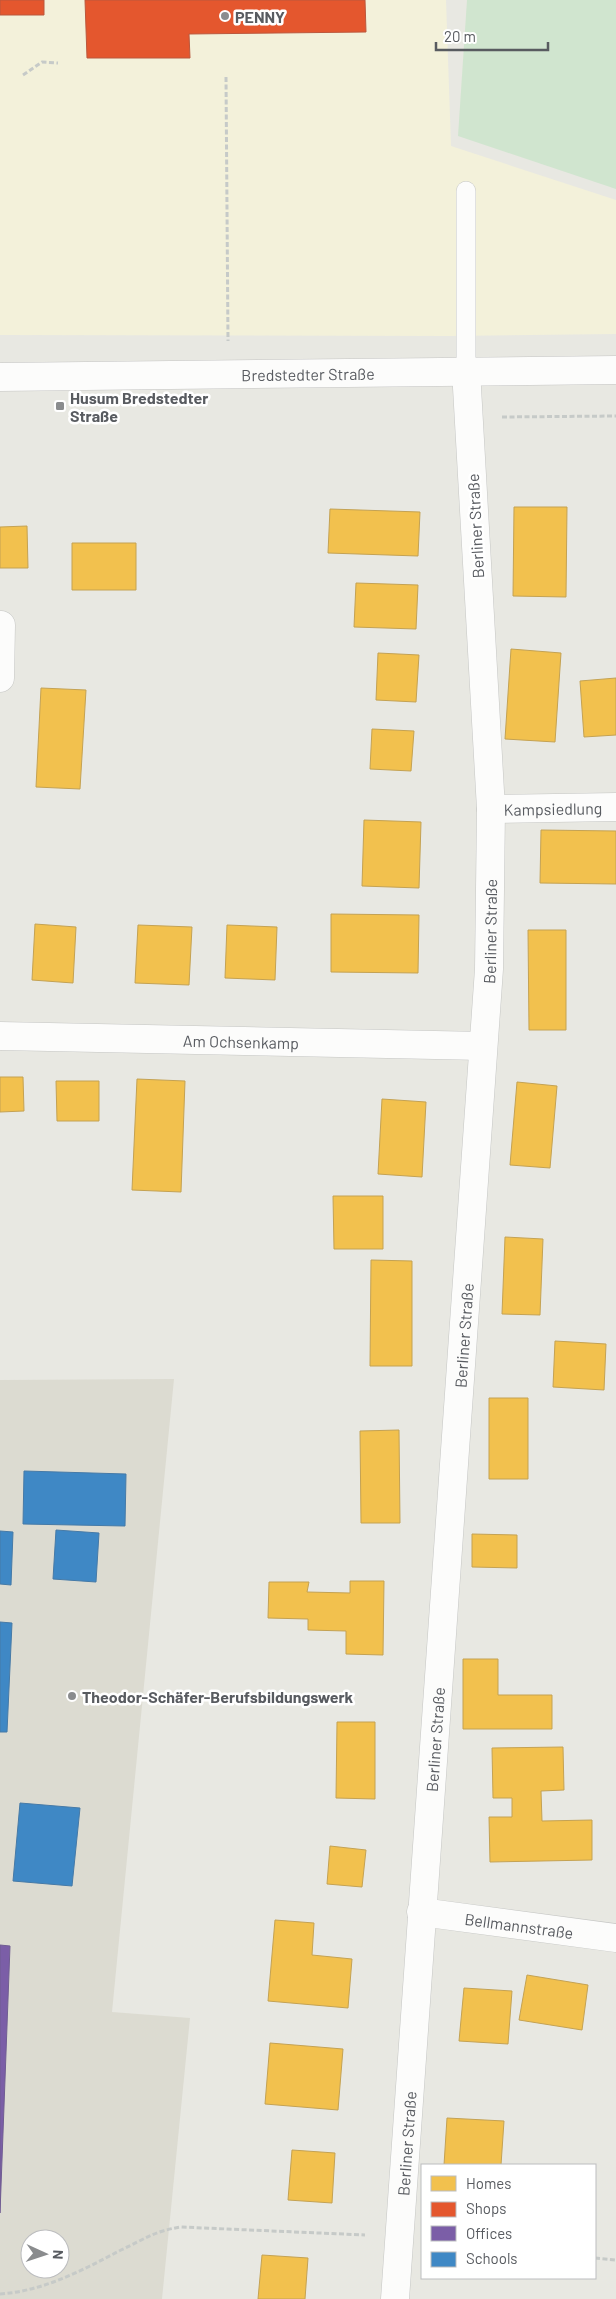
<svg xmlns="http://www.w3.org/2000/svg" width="616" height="2299" font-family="Barlow,sans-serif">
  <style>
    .commercial { fill: #f3f1da }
    .education { fill: #dcdbd1; fill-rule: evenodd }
    .green { fill: #d0e5cf }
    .homes { fill: #f2c14e; stroke: #c4a253 }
    .shops { fill: #e4572e; stroke: #ba583d }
    .offices { fill: #7b5ea7; stroke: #705d92 }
    .schools { fill: #3f88c5; stroke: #467aa7 }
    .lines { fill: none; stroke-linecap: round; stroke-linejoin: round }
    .service-casing { stroke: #c5c6c4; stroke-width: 20 }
    .minor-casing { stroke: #c5c6c4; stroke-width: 29 }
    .secondary-casing { stroke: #c5c5c4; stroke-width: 29 }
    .path { stroke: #c6cac8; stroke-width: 3; stroke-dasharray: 5 2.5; stroke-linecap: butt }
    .service { stroke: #fcfcfb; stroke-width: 19 }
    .minor { stroke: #fcfcfb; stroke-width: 28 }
    .secondary { stroke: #fcfcfb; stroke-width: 28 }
    .poi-dot { fill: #8a8c8e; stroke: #fff; stroke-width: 2 }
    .labels { text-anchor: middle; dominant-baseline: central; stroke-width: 5; stroke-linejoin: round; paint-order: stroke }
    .poi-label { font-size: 16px; font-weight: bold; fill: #585b60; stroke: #fff; text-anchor: start }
    .street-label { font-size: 16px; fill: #585b60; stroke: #fff }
  </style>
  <rect width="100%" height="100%" fill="#e8e8e2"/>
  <!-- commercial -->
  <path class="commercial" d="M0 0H446L451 146 616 200V334L451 336 0 335Z"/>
  <!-- education -->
  <path class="education" d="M174 1379 112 2012 190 2018 162 2299H0V1380ZM30 2239H60V2269H30Z"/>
  <!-- green -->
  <path class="green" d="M467 0H616V189L458 136Z"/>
  <!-- homes -->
  <path class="homes" d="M514 507H567L566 597 513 596Z
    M330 509 420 512 418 556 328 553Z
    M27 526 28 568H0V527Z
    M72 543H136V590H72Z
    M356 583 418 585 416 629 354 627Z
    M511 649 561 653 555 742 505 739Z
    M378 653 419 655 416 702 376 700Z
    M616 678V735L584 737 580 681Z
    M41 688 86 690 80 789 36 787Z
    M372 729 414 731 411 771 370 769Z
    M364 820 421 822 419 888 362 886Z
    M541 830 616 831V884L540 883Z
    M331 914 419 915 418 973 331 972Z
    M35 924 76 927 73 983 32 980Z
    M138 925 192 927 189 985 135 983Z
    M227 925 277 927 275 980 225 978Z
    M528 930H566V1030H529Z
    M0 1077H23L24 1111 0 1112Z
    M137 1079 185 1081 181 1192 132 1190Z
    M56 1081H99V1121H57Z
    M517 1082 557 1086 550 1168 510 1165Z
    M382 1099 426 1102 422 1177 378 1174Z
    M333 1196H383V1249H334Z
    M505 1237 543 1239 540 1315 502 1314Z
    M371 1260 412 1261V1366H370Z
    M555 1341 606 1344 604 1390 553 1387Z
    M489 1398H528V1479H489Z
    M399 1430 400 1523H361L360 1431Z
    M472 1534 517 1535V1568L472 1567Z
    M350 1581H384L383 1655 346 1654V1631L308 1630V1619L268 1618 269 1582H309L307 1592 350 1593Z
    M463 1659H498V1695H552V1729H463Z
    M337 1722H375V1799L336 1798Z
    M563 1747 564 1790 541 1791 542 1821 592 1820V1860L490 1862 489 1817H512V1798H493L492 1748Z
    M330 1846 366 1850 362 1887 327 1884Z
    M275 1920 314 1923 312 1955 352 1959 348 2008 268 2001Z
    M527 1975 588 1985 582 2030 519 2020Z
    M464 1988 512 1991 508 2044 459 2041Z
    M270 2043 343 2049 338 2110 265 2104Z
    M447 2118 504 2121 501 2165H444Z
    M292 2150 335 2153 332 2203 288 2200Z
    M262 2255 308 2258 305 2299H258Z"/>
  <!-- shops -->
  <path class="shops" d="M0 0H44V15H0Z
    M85 0H365L366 32 189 34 190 58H87Z"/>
  <!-- offices -->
  <path class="offices" d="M0 1945 10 1946 0 2213Z"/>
  <!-- schools -->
  <path class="schools" d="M24 1471 126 1474 125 1526 23 1524Z
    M56 1530 99 1533 96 1582 53 1579Z
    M0 1531 13 1532 11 1585 0 1584Z
    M0 1622 12 1623 7 1732H0Z
    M20 1803 80 1808 72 1886 13 1881Z"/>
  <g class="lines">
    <!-- service casing -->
    <g class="service-casing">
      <path id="service" d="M466 191V370"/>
    </g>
    <!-- minor casing -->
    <g class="minor-casing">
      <g id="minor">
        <path d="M0 678 1 625"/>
        <path id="s1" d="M491 809 616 807"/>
        <path id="s2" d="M0 1036 483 1046"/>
        <path id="s3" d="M421 1912 616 1938"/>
        <path id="s4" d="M395 2299 489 969 491 809 466 370"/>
      </g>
    </g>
    <!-- secondary casing -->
    <g class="secondary-casing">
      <g id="secondary">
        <path id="s5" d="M0 377 616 370"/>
      </g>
    </g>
    <!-- path -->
    <path class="path" d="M23 75 42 62 58 63
      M226 77 228 341
      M502 417 616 416
      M595 2258 616 2260
      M0 2294C44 2291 83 2270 121 2250 145 2239 154 2231 181 2227L365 2235"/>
    <!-- service -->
    <use href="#service" class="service"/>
    <!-- minor -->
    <use href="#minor" class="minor"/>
    <!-- secondary -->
    <use href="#secondary" class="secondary"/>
  </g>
  <!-- markers -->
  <g class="poi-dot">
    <circle cx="225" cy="16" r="5"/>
    <rect x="55" y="401" width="10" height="10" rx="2.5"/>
    <circle cx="72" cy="1696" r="5"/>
  </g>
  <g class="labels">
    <!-- poi labels -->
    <g class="poi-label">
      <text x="235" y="16">PENNY</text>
      <text x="70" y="397">Husum Bredstedter<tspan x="70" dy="18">Straße</tspan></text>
      <text x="82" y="1696">Theodor-Schäfer-Berufsbildungswerk</text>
    </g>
    <!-- street labels -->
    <g class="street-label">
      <text stroke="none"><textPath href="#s5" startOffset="308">Bredstedter Straße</textPath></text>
      <text transform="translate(475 526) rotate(-93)">Berliner Straße</text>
      <text stroke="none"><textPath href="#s1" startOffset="62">Kampsiedlung</textPath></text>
      <text stroke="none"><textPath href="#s4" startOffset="1371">Berliner Straße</textPath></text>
      <text stroke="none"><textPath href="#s2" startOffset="241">Am Ochsenkamp</textPath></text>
      <text stroke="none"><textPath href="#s4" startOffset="966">Berliner Straße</textPath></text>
      <text stroke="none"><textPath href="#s4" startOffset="561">Berliner Straße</textPath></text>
      <text stroke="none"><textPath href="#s3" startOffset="99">Bellmannstraße</textPath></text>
      <text stroke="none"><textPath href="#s4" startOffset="156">Berliner Straße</textPath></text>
    </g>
  </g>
  <!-- legend -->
  <rect x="421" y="2164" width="175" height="115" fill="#ffffff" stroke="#bcbdbf"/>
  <rect x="431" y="2176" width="25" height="15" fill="#f2c14e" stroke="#bcbdbf"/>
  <text x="466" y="2189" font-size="15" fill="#585b60">Homes</text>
  <rect x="431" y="2202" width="25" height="15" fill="#e4572e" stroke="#bcbdbf"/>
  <text x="466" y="2214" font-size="15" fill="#585b60">Shops</text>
  <rect x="431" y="2226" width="25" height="15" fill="#7b5ea7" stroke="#bcbdbf"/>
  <text x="466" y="2239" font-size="15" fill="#585b60">Offices</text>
  <rect x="431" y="2252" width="25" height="15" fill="#3f88c5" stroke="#bcbdbf"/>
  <text x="466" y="2264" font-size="15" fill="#585b60">Schools</text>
  <!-- north arrow -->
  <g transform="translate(45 2254) rotate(93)"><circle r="24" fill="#ffffff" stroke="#bcbdbf"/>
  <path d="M0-4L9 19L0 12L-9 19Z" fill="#8a8c8e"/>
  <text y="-8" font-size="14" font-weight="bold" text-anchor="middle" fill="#585b60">N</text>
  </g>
  <!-- scale -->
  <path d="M436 42v8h112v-8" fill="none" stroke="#585b60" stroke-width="2.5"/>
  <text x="444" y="42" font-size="15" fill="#585b60" stroke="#ffffff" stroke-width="4" paint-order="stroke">20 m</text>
</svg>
